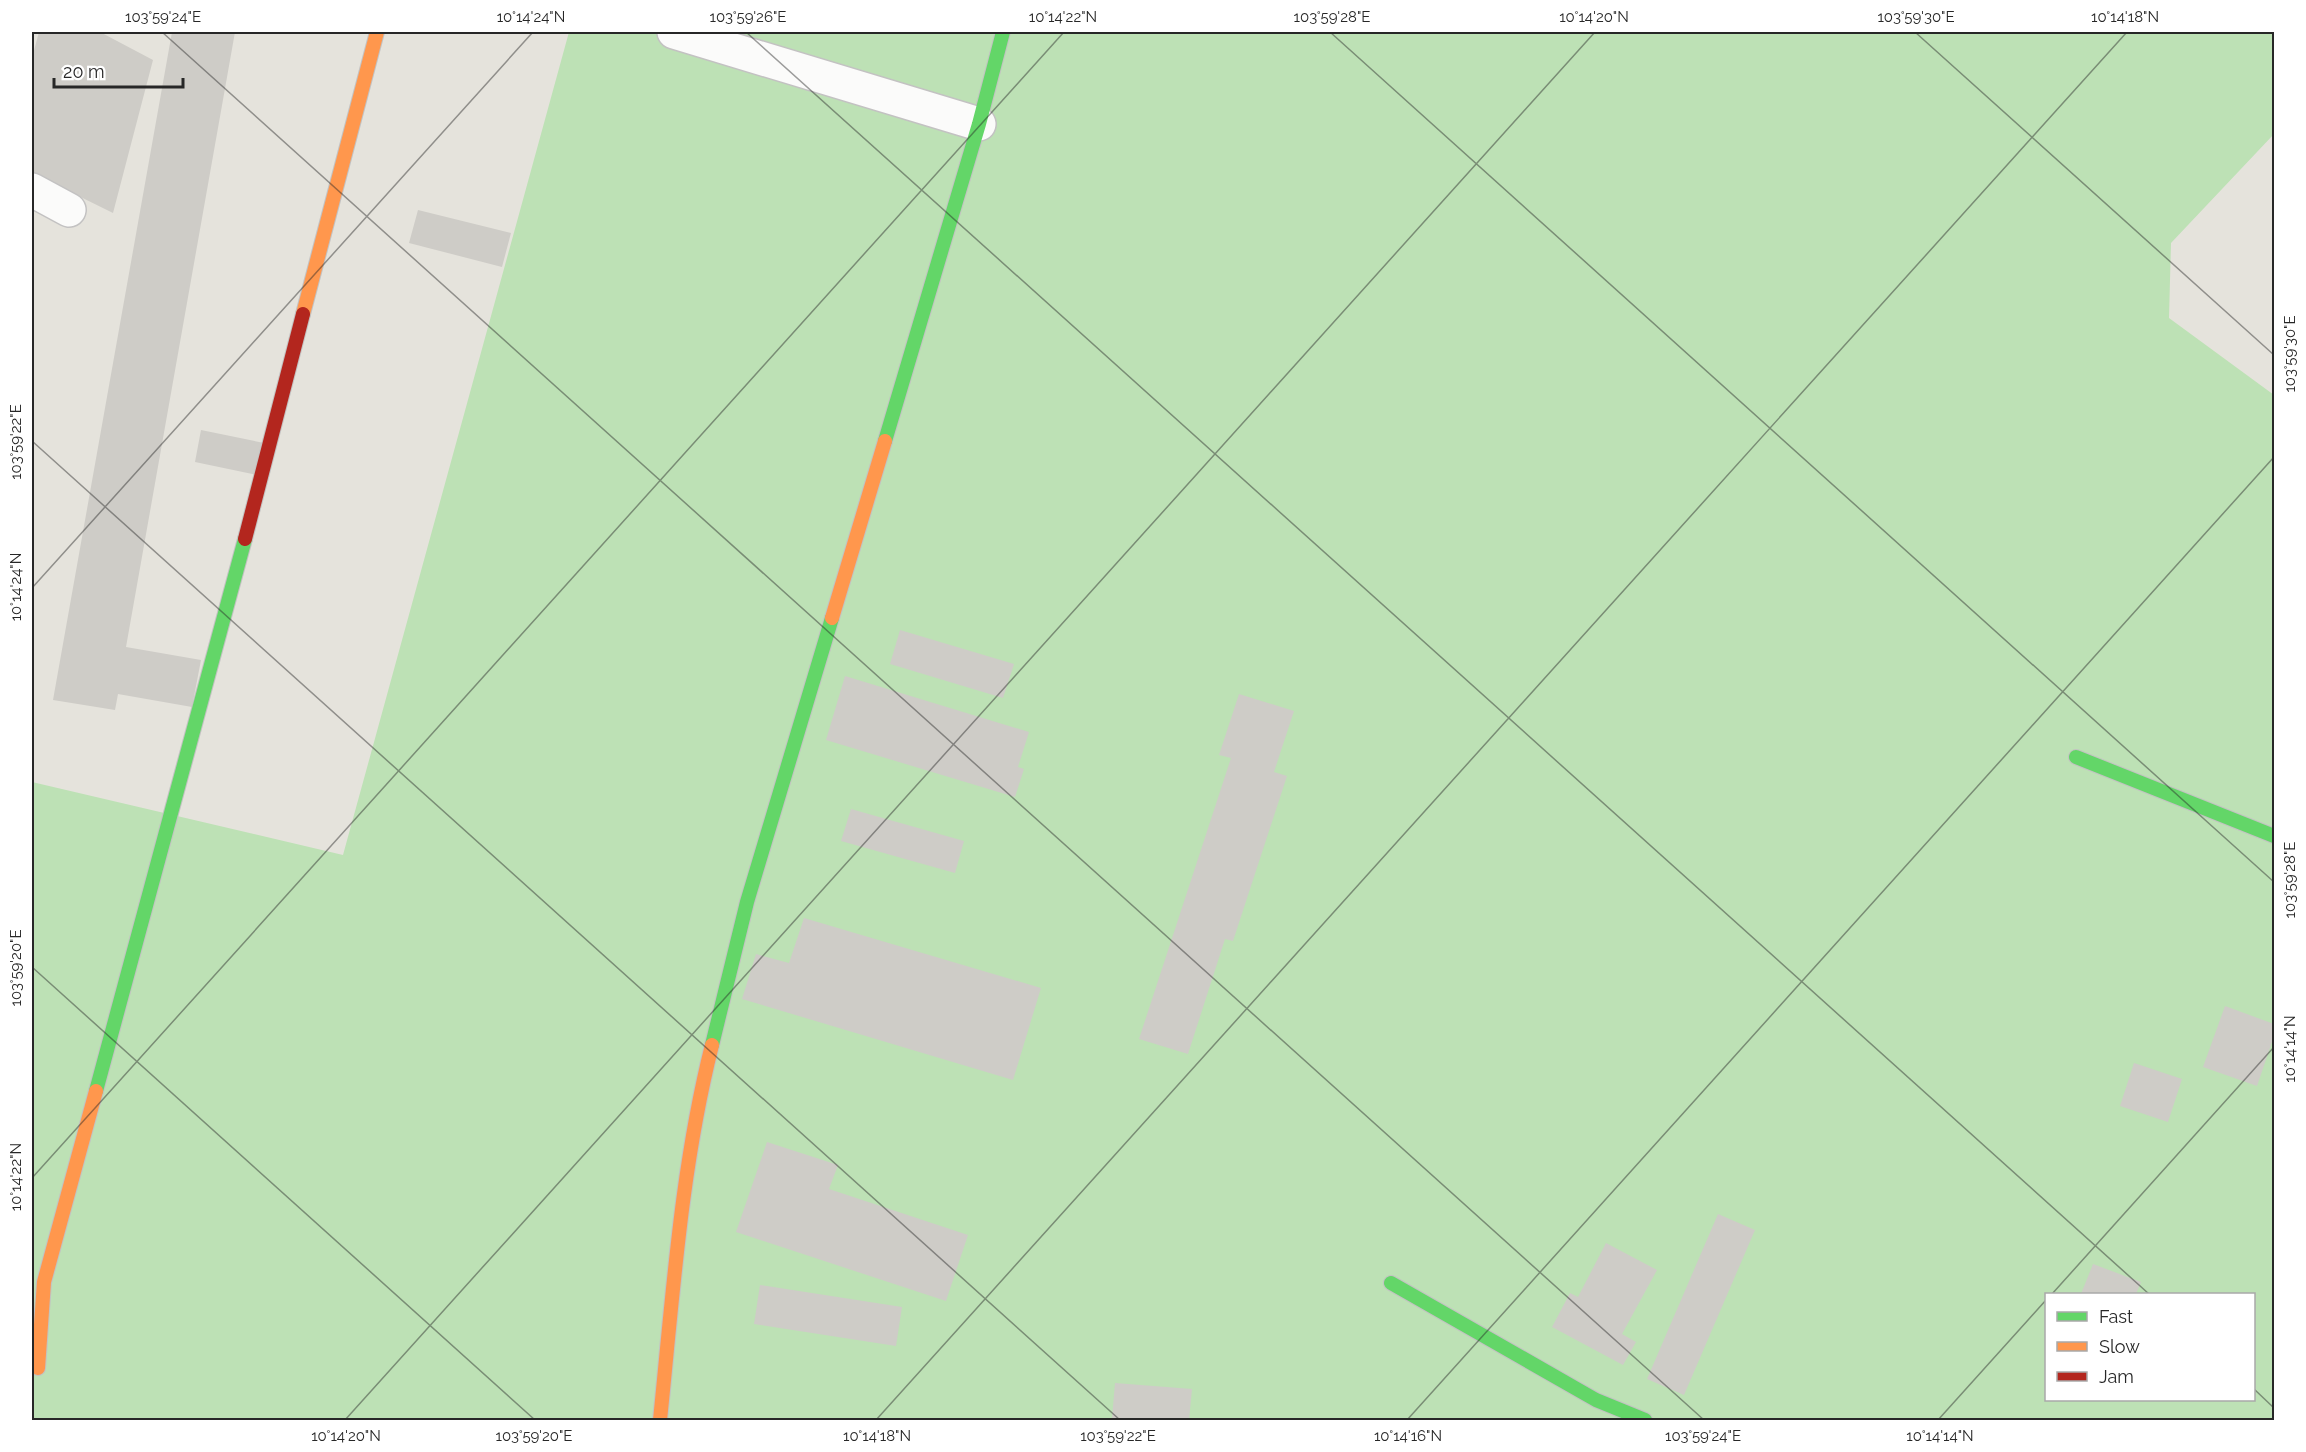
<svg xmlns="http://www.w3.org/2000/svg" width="2306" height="1452" font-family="Raleway,sans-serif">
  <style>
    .green { fill: #bde1b5; fill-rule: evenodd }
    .building { fill: #ceccc7 }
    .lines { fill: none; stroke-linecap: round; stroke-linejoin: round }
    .street-casing { stroke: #c3c2c2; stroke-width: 36 }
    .fast-casing { stroke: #c3c2c2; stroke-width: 16 }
    .slow-casing { stroke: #c3c2c2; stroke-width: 16 }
    .jam-casing { stroke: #c3c2c2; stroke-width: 16 }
    .street { stroke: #fbfbfa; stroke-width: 33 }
    .fast { stroke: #63d668; stroke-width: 14 }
    .slow { stroke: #ff974d; stroke-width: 14 }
    .jam { stroke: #b3261e; stroke-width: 14 }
    .ticks { fill: none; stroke: #272727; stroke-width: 1.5; stroke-opacity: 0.45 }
    .neatline { fill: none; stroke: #272727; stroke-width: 2 }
    .ticks-label { font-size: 15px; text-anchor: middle; fill: #272727 }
  </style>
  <rect width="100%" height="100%" fill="#e5e3dc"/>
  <!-- green -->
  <path class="green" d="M569 32H2274V134L2171 243 2169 318 2274 395V1420H32V782L343 855ZM2046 1294H2254V1400H2046Z"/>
  <!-- building -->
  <path class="building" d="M39 32H100L153 60 113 213 32 173V58Z
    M172 32H235L126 647 201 660 192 707 118 694 115 710 53 700Z
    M418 210 511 233 502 267 409 243Z
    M201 430 264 443 257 475 195 462Z
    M900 630 1014 664 1003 698 890 664Z
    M845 676 1029 732 1018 767 1024 769 1015 797 826 740Z
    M1239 694 1294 711 1274 772 1287 776 1233 941 1225 939 1188 1054 1139 1039 1231 758 1219 755Z
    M851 809 964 841 955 873 841 841Z
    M804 918 1041 988 1013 1080 742 999 756 954 789 963Z
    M2225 1006 2274 1024V1036L2257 1086 2203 1067Z
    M2134 1063 2182 1079 2168 1122 2120 1106Z
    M767 1142 838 1165 829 1189 968 1235 946 1301 736 1232Z
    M1718 1214 1755 1230 1684 1395 1647 1379Z
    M1606 1243 1657 1270 1622 1334 1636 1342 1623 1365 1552 1327 1570 1293 1578 1297Z
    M2093 1264 2141 1282 2136 1294H2081Z
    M760 1285 902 1307 896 1346 754 1324Z
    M1115 1383 1192 1389 1189 1420 1112 1418Z"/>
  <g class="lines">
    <!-- street casing -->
    <g class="street-casing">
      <path id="street" d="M674 32 979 124
        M32 190 69 210"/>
    </g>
    <!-- fast casing -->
    <g class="fast-casing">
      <path id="fast" d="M885 441 979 124 1003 32
        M2076 757 2274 836
        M712 1045 747 902 832 618
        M96 1091 245 539
        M1391 1283 1596 1400 1645 1420"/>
    </g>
    <!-- slow casing -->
    <g class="slow-casing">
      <path id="slow" d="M303 314 377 32
        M832 618 885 441
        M38 1368 44 1282 96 1091
        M660 1420C673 1294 681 1168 712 1045"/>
    </g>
    <!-- jam casing -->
    <g class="jam-casing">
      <path id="jam" d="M245 539 303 314"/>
    </g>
    <!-- street -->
    <use href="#street" class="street"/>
    <!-- fast -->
    <use href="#fast" class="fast"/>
    <!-- slow -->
    <use href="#slow" class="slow"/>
    <!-- jam -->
    <use href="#jam" class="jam"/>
  </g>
  <!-- ticks -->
  <path class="ticks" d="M162 32 1704 1420M746 32 2149 1294M1330 32 2274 882M1915 32 2274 355M32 441 1120 1420M32 588 533 32M32 967 535 1420M32 1178 1064 32M2052 1294 2274 1047M2254 1389 2274 1408M345 1420 1595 32M876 1420 2127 32M1407 1420 2274 457M1938 1420 2046 1300"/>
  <!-- border -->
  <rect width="2306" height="1452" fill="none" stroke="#ffffff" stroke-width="66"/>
  <!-- legend -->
  <rect x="2045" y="1293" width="210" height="108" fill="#ffffff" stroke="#a9a9a9" stroke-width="1.5"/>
  <rect x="2057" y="1312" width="30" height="9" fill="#63d668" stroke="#a9a9a9" stroke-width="1.5"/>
  <text x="2099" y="1323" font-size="18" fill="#272727">Fast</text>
  <rect x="2057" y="1342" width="30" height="9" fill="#ff974d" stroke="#a9a9a9" stroke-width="1.5"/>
  <text x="2099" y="1353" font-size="18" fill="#272727">Slow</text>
  <rect x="2057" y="1372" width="30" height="9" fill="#b3261e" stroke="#a9a9a9" stroke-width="1.5"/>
  <text x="2099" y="1383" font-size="18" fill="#272727">Jam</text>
  <!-- scale -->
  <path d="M54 78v9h129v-9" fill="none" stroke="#272727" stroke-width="3"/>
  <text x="63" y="78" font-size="18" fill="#272727" stroke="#ffffff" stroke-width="4.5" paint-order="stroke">20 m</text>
  <rect x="33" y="33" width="2240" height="1386" class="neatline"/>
  <g class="ticks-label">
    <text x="163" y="22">103°59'24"E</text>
    <text x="531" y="22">10°14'24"N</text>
    <text x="748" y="22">103°59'26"E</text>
    <text x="1063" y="22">10°14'22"N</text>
    <text x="1332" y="22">103°59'28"E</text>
    <text x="1594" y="22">10°14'20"N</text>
    <text x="1916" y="22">103°59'30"E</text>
    <text x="2125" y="22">10°14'18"N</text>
    <text transform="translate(2290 354) rotate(-90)" y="5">103°59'30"E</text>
    <text transform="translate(16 442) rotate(-90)" y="5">103°59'22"E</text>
    <text transform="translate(16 587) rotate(-90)" y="5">10°14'24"N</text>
    <text transform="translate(2290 880) rotate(-90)" y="5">103°59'28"E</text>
    <text transform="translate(16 968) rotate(-90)" y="5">103°59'20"E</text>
    <text transform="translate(2290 1049) rotate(-90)" y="5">10°14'14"N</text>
    <text transform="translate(16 1177) rotate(-90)" y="5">10°14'22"N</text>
    <text x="346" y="1441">10°14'20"N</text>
    <text x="534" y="1441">103°59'20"E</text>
    <text x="877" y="1441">10°14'18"N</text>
    <text x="1118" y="1441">103°59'22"E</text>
    <text x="1408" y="1441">10°14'16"N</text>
    <text x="1703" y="1441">103°59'24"E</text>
    <text x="1940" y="1441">10°14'14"N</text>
  </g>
</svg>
